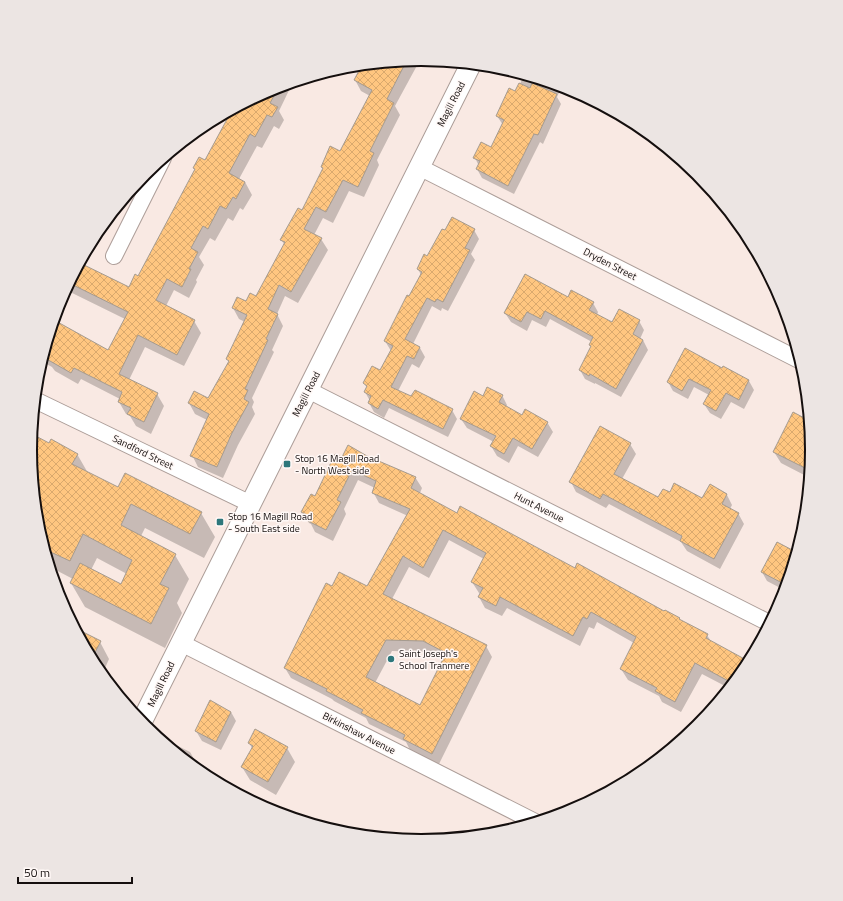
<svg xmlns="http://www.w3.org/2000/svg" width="843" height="901" font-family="'Titillium Web',sans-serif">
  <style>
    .shadow { fill: #0003; fill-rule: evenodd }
    .building { fill: url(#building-cross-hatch); stroke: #a59b90; fill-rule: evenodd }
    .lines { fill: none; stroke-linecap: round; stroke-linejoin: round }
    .minor-casing { stroke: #ac9d98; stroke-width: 18 }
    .major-casing { stroke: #ac9d98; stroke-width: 22 }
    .minor { stroke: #fff; stroke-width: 16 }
    .major { stroke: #fff; stroke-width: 20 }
    .poi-dot { fill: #2e777b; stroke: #fff8f6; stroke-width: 1.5 }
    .labels { text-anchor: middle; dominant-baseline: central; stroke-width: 3; stroke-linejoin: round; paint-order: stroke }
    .street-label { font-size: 10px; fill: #150f0e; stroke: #fff8f6 }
    .poi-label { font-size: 10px; fill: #150f0e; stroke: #fff8f6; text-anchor: start }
    .rim { fill: none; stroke: #150f0e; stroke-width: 2 }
  </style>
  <defs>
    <pattern id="building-cross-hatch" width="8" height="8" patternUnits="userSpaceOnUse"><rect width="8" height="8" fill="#ffc680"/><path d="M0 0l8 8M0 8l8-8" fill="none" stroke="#daa96d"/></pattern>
  </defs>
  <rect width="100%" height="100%" fill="#f9e9e3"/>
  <!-- shadow -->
  <path class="shadow" d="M422 59 427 60 425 63 420 60 395 106 400 115 377 160 379 165 364 197 349 191 333 223 323 218 314 235 321 239 328 250 298 303 285 296 277 314 283 326 272 350 274 352 252 398 254 402 252 407 255 414 238 445 223 478 198 467 192 455 207 420 195 414 189 403 209 400 229 362 227 359 245 322 239 319 233 308 256 297 285 245 281 240 302 212 323 170 322 167 340 152 370 96 361 91 355 80 363 65Z
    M524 75 562 86 557 97 561 104 543 144 540 142 514 194 482 178 477 169 479 166 475 158 491 148 503 125 497 116 516 93Z
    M293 82 279 111 284 120 279 129 274 126 262 148 257 146 239 179 245 182 252 195 243 210 240 208 233 221 228 218 215 241 210 238 199 257 204 265 196 280 197 282 189 298 174 290 166 306 194 321 201 333 184 366 145 347 129 380 157 394 164 406 151 434 136 426 130 416 126 414 119 402 120 399 81 379 78 384 55 371 52 367 41 361 55 317 57 318 61 325 109 351 125 319 66 290 79 264 129 288 139 277 205 161 230 117 228 112 272 89Z
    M474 230 479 239 471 254 475 260 448 311 442 308 441 311 432 306 413 344 420 348 425 357 419 368 412 364 398 391 412 398 452 410 457 419 448 437 389 408 384 418 374 412 369 403 370 401 365 392 367 388 364 383 380 372 391 351 385 341 421 275 418 269 428 257Z
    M568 298 593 303 598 312 597 315 612 323 639 321 644 330 640 339 643 340 648 350 621 397 595 383V384L585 379 580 370 592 348 590 345 592 342 550 319 546 327 532 320 527 331 511 322 505 313Z
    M724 368 749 381 754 390 744 409 731 402 721 419 710 413 704 404 709 395 694 387 688 399 673 391 668 382 723 370Z
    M502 395 507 405 506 407 522 416 547 422 553 432 538 457 518 446 509 463 497 456 491 446 494 442 467 428 461 419 483 397Z
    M794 414 810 422 813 451 810 478 781 463 774 452Z
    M31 435 50 444 77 454 88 473 119 488 201 513 215 537 204 558 145 528 141 536 175 555 189 579 177 603 182 613 165 648 85 607 71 583 73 579 50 567 37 527 30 450ZM97 558 127 574 121 585 91 570Z
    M630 444 636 454 622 479 659 499 670 493 703 499 727 495 732 505 730 509 738 513 744 524 720 569 687 551 681 542 609 504 606 508 576 492 571 482Z
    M367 457 415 477 422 488 420 493 457 514 679 618 680 621 707 635 712 643 750 663 747 668 723 697 721 694 725 686 702 674 681 712 662 702 659 696 628 680 621 669 634 643 597 622 594 629 589 627 580 646 507 608 502 616 485 608 479 597 481 594 479 593 472 582 484 559 449 540 429 578 409 567 392 599 486 646 492 657 439 764 410 750 406 742 369 724 366 718 334 701 332 699 291 678 285 668 368 587 408 516 379 503 373 492 375 488 358 480 344 509 346 514 333 541 315 532 311 524 309 523 302 512 315 497 342 458ZM392 651 430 652 444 659 421 706 375 683Z
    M810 481 809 491 807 487Z
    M797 553 786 591 767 581 762 572Z
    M76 630 100 642 109 659 102 675 96 668Z
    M231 712 236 721 221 750 202 741 196 731Z
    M158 736 190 752 197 764 195 769 158 738Z
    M249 743 287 748 295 762 276 795 250 780 242 767 252 748Z"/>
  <!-- building -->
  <path class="building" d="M407 60 387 99 394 103 370 151 374 153 358 187 343 180 326 212 316 207 304 229 322 238 291 292 279 285 268 309 278 314 266 339 268 340 245 389 248 390 244 399 249 402 232 433 217 467 190 456 209 414 188 403 194 391 208 398 229 361 226 359 247 315 232 308 237 297 246 301 250 293 256 296 285 242 280 240 298 208 302 210 323 168 321 167 330 146 340 151 372 90 354 80 362 65Z
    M519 83 530 88 532 83 557 94 538 135 534 134 508 186 476 169 480 161 473 158 481 142 491 147 504 120 496 116 509 88 515 91Z
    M279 87 270 103 278 107 272 117 267 115 255 137 250 134 229 173 245 182 236 199 233 197 226 209 220 206 208 229 203 226 191 248 198 252 189 269H191L182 287 167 279 156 300 195 320 177 355 138 335 119 374 158 393 144 422 127 414 131 408 118 402 122 392 74 368 71 373 43 357 54 320 108 350 128 312 69 283 80 263 129 287 135 274 138 276 195 169 193 168 199 157 205 160 232 110 272 89Z
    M452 217 475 229 465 248 470 250 443 302 437 299 435 302 427 298 405 339 420 347 414 359 407 356 391 387 411 396 415 390 453 409 443 429 383 400 378 409 368 403 371 396 364 392 367 386 363 383 372 366 380 370 393 346 384 341 407 295 409 296 422 272 417 269 424 254 427 256 442 229 445 230Z
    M525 274 568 297 571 290 594 302 589 310 612 322 619 309 640 320 633 334 643 340 616 389 590 374 589 376 579 370 591 346 589 345 593 337 545 311 541 319 527 312 521 322 504 313Z
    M685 348 722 368 723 366 749 380 739 400 726 393 716 411 703 404 711 390 689 379 682 391 667 382Z
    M487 387 503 395 499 402 522 415 525 409 548 422 532 449 513 438 504 454 490 446 496 436 460 419 474 391 483 396Z
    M793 412 810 421 813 451 811 471 773 452Z
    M600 426 631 443 614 474 658 497 663 489 670 492 674 483 702 498 710 484 727 494 722 504 739 513 714 559 680 541 682 536 603 494 600 499 569 482Z
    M32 434 49 443 51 439 78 454 72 464 118 487 125 473 202 512 190 534 131 504 121 525 176 554 160 584 169 588 151 624 70 583 80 563 121 584 132 560 83 534 70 561 44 549 37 527 30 450Z
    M348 445 367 456 416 477 411 488 457 513 460 506 575 568 577 563 664 611 665 610 680 618 679 619 708 634 706 638 750 662 747 668 734 684 695 663 675 702 655 691 657 688 620 669 636 637 591 612 587 619 583 617 573 636 500 597 496 606 478 597 483 588 471 582 486 553 443 530 423 568 403 556 383 594 487 645 432 754 403 739 405 735 361 713 363 710 326 691 327 689 284 668 326 583 332 586 339 572 367 586 410 509 372 493 376 481 352 470 337 500 341 502 326 530 308 521 310 517 301 512 311 494 315 496 335 454 342 457ZM386 640 423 641 446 653 420 705 366 677Z
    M777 542 798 553 788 586 761 572Z
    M75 628 101 641 91 660 81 641Z
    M210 700 231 712 216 742 195 731Z
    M255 729 288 747 268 782 241 767 253 746 248 743Z"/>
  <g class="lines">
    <!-- minor casing -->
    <g class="minor-casing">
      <path id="minor" d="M419 167 801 361
        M114 256 163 158
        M308 390 771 624
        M35 400 251 504
        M181 643 537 823"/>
    </g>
    <!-- major casing -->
    <g class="major-casing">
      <path id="major" d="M141 723 471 64"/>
    </g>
    <!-- minor -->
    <use href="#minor" class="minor"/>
    <!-- major -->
    <use href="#major" class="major"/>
  </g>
  <!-- markers -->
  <g class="poi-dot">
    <rect x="283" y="460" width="8" height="8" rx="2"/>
    <rect x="216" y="518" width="8" height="8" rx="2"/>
    <circle cx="391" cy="659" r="4"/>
  </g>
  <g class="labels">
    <!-- street labels -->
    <g class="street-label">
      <text transform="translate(451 104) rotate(-63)">Magill Road</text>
      <text transform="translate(610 264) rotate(27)">Dryden Street</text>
      <text transform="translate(306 394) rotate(-63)">Magill Road</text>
      <text transform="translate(143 452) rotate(26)">Sandford Street</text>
      <text transform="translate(539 507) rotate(27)">Hunt Avenue</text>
      <text transform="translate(161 684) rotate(-64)">Magill Road</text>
      <text transform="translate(359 733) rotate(27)">Birkinshaw Avenue</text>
    </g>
    <!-- poi labels -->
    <g class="poi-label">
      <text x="295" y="458">Stop 16 Magill Road<tspan x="295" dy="12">- North West side</tspan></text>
      <text x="228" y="516">Stop 16 Magill Road<tspan x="228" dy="12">- South East side</tspan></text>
      <text x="399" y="653">Saint Joseph's<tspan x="399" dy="12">School Tranmere</tspan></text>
    </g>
  </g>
  <!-- crop -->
  <path d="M0 0H843V901H0ZM37 450a384 384 0 1 1 768 0a384 384 0 1 1-768 0Z" fill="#ece5e3" fill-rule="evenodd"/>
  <path class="rim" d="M37 450a384 384 0 1 1 768 0a384 384 0 1 1-768 0Z"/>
  <!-- scale -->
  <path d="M18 877v6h114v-6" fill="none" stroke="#150f0e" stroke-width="2"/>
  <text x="24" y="877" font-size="12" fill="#150f0e" stroke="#fff8f6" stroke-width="3" paint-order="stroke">50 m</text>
</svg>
